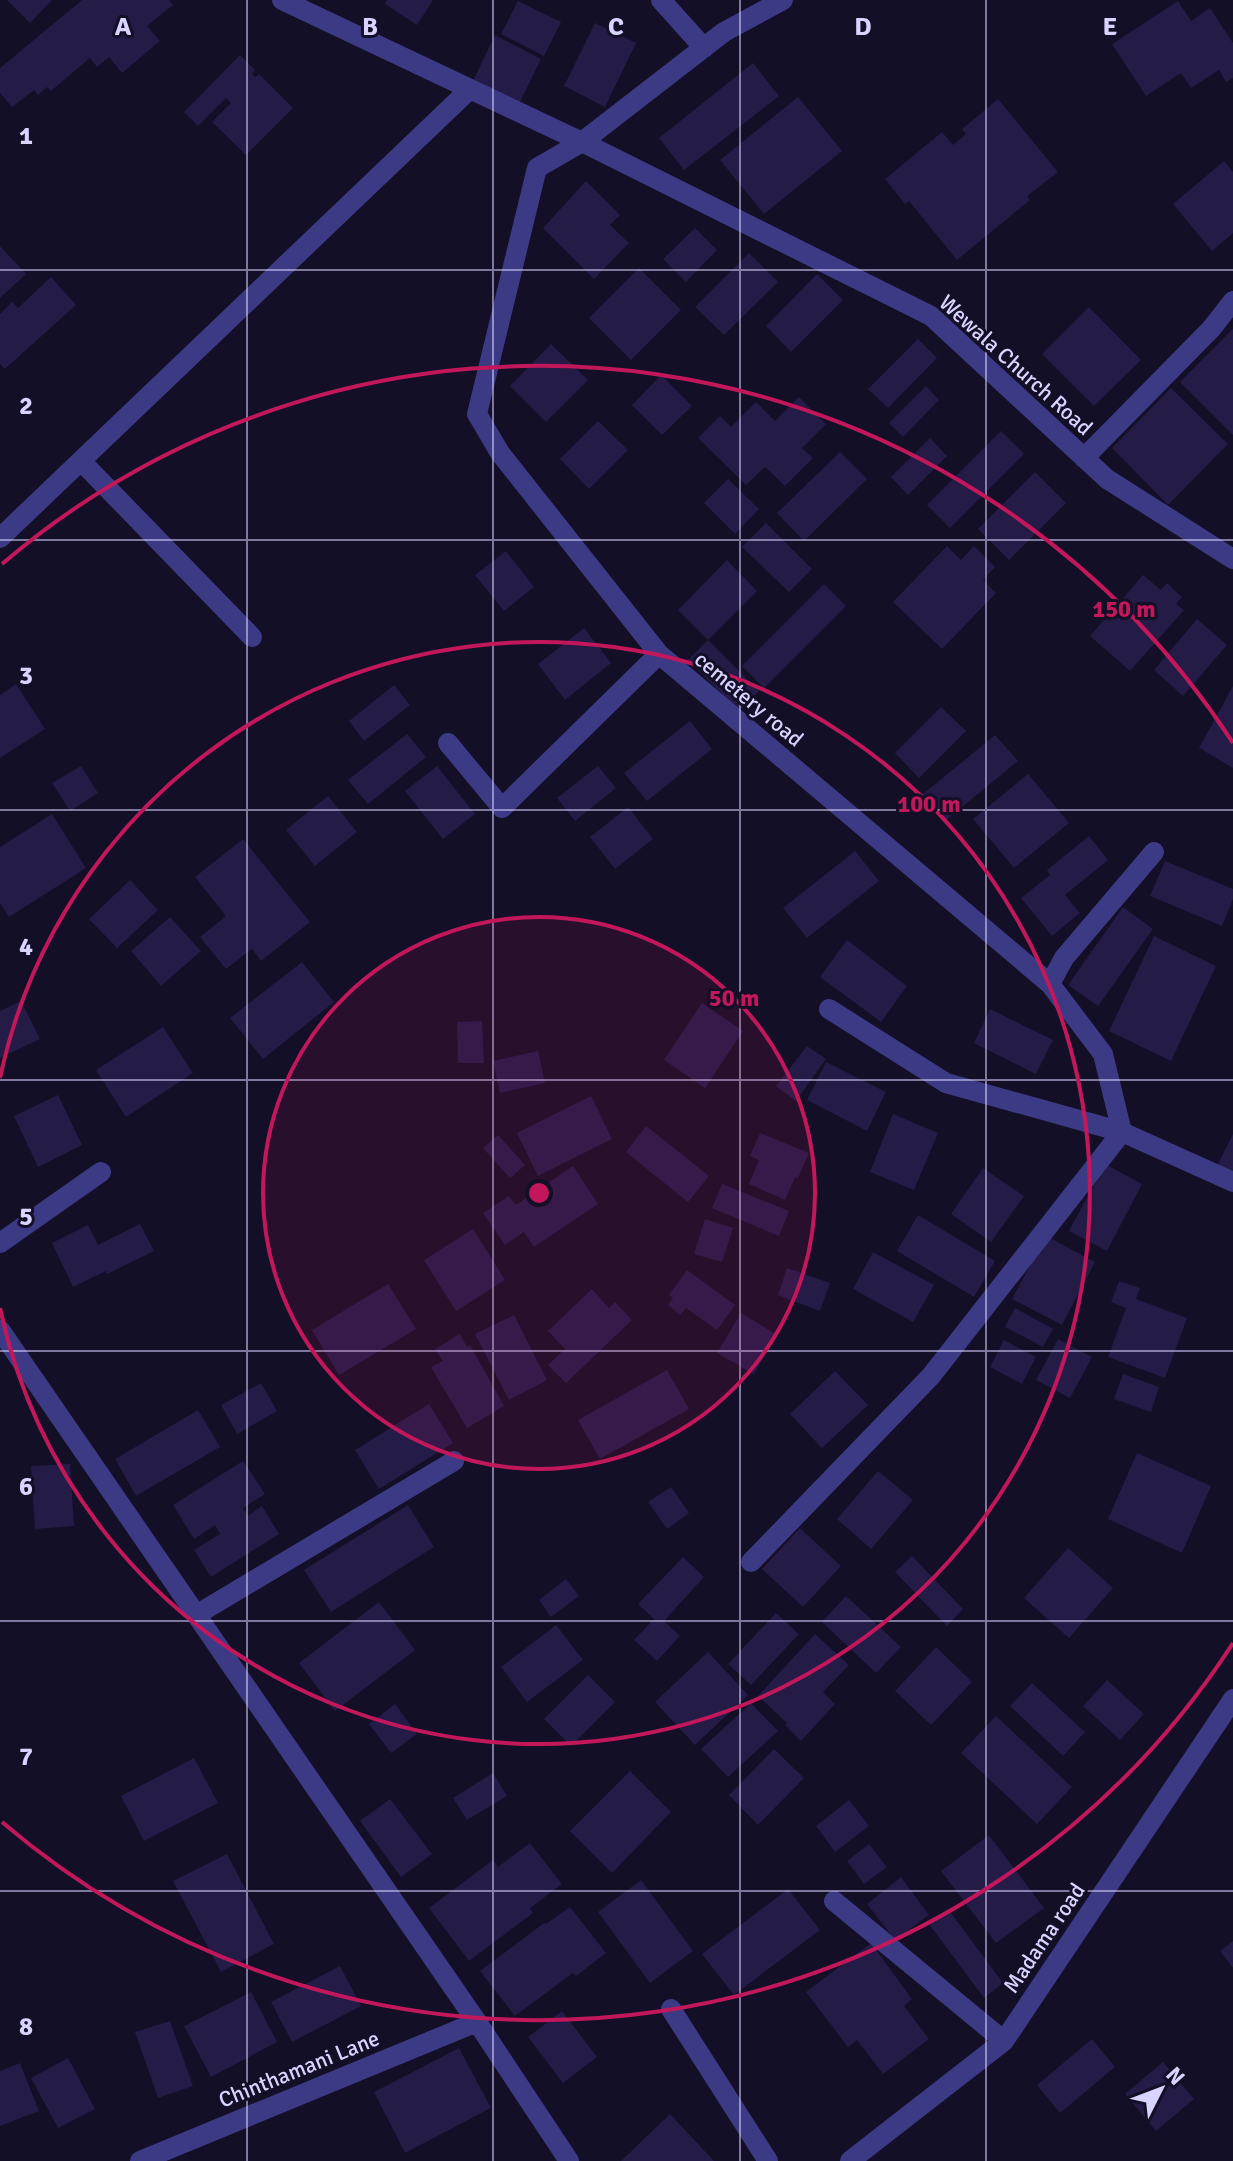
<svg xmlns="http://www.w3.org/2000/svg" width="1233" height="2161" font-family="Signika,sans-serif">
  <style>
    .building { fill: #241b47 }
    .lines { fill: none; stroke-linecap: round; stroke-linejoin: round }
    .street { stroke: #3d3a85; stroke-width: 20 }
    .grid { fill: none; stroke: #d9d4ff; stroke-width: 2; stroke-opacity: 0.55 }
    .ring { fill: none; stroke: #c2185b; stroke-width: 4 }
    .labels { text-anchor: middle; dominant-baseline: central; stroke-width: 6; stroke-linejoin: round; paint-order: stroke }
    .street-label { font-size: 22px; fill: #d9d4ff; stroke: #130f26 }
    .grid-label { font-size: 26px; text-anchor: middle; font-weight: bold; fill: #d9d4ff; stroke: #130f26; stroke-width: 6; stroke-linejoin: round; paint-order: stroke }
    .centre { fill: #c2185b; stroke: #130f26; stroke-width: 4 }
    .ring-label { font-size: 24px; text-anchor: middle; font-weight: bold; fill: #c2185b; stroke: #130f26; stroke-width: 6; stroke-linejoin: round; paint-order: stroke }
  </style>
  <rect width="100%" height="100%" fill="#130f26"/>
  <!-- building -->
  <path class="building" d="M7 0H52L30 23Z
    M82 0H169L173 5 147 26 160 41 122 73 109 57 97 67 90 58 51 91 47 87 38 95 34 90 12 107 0 93V68Z
    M387 0H433L417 25 385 4Z
    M518 1 561 22 544 56 501 34Z
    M1178 1 1191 21 1210 8 1233 43V78L1226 82 1219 70 1191 88 1181 73 1146 96 1112 44Z
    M595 23 636 43 605 107 564 86Z
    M495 35 541 59 518 106 472 83Z
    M240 55 255 70 252 74 255 77 259 74 293 108 246 155 212 122 231 103 226 98 198 126 184 112Z
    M753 63 779 96 684 170 659 138Z
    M798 97 842 151 764 214 720 160Z
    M998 99 1058 172 1027 196 1030 200 957 260 909 201 905 204 885 179 942 132 953 145 966 134 962 129Z
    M1224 161 1233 172V233L1212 251 1173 204Z
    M586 181 620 215 610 225 629 243 594 279 543 228Z
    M695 228 717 250 686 282 663 259Z
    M0 246 26 274 0 298Z
    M749 253 778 282 724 335 695 307Z
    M639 268 681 310 631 360 589 318Z
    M817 274 843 300 791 352 766 326Z
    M51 277 76 305 5 369 0 364V314L12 302 18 308Z
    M1089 307 1141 360 1094 406 1042 354Z
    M1233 329V435L1180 382Z
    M918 339 937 358 888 408 868 389Z
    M551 344 588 380 546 422 510 386Z
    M661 375 692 406 662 435 632 405Z
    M926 386 939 400 903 437 889 423Z
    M1171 388 1228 444 1168 505 1112 448Z
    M799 397 826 424 802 448 813 458 785 486 765 467 746 485 698 438 720 416 731 427 756 402 775 421Z
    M598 421 628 450 589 489 560 459Z
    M1001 431 1024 454 950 528 927 505Z
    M930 438 947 456 908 495 891 477Z
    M840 452 867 479 804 541 777 513Z
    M1035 472 1066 503 1009 560 978 529Z
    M728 479 759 509 735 534 704 503Z
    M766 523 812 569 789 592 742 547Z
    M947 546 961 560 974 546 995 567 983 580 996 593 942 649 893 602Z
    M506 551 534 587 504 611 475 575Z
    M727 560 757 591 708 640 678 610Z
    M1143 575 1161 590 1167 583 1182 597 1176 604 1184 610 1130 671 1090 636Z
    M824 584 846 606 764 688 742 666Z
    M1197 619 1227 645 1183 696 1154 670Z
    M584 628 611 663 565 700 538 664Z
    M708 640 759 691 739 711 688 660Z
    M16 684 45 729 0 758V695Z
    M394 685 410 705 364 741 349 721Z
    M1233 686V768L1199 748Z
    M941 707 966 731 919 778 895 753Z
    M690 721 712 749 647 801 624 773Z
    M407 734 426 757 368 804 348 780Z
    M995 735 1018 761 944 822 922 795Z
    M81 766 98 793 70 811 52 783Z
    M437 766 475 814 443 839 405 791Z
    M598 766 616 788 575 821 557 798Z
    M1028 774 1069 823 1014 868 973 819Z
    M328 796 357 832 315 866 286 830Z
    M628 807 653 839 615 869 590 837Z
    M52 814 86 868 9 917 0 903V847Z
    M1089 836 1108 860 1065 895 1080 913 1052 936 1021 898 1050 875 1047 870Z
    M243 839 310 922 261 961 252 949 226 969 200 937 226 916 195 877Z
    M855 851 879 881 807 938 783 908Z
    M1165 861 1233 889V899L1222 926 1150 896Z
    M130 880 158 910 117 948 89 919Z
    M1123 907 1153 929 1098 1006 1068 985Z
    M170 917 201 951 161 986 131 951Z
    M1154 936 1216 966 1171 1061 1109 1031Z
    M847 940 907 986 881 1022 820 977Z
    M302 962 334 1002 263 1059 230 1018Z
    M21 1001 40 1039 0 1058V1011Z
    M702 1003 743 1031 705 1088 664 1060Z
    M990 1009 1053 1040 1036 1074 974 1043Z
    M482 1021 484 1063H458L457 1022Z
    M163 1027 193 1073 126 1117 96 1070Z
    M807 1046 826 1059 796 1101 776 1086Z
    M538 1051 545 1083 500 1093 493 1061Z
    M826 1062 886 1092 867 1131 807 1100Z
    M58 1095 82 1145 38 1167 14 1116Z
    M591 1096 612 1139 538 1176 517 1133Z
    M893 1114 938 1133 914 1190 870 1172Z
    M646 1126 709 1176 688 1202 626 1152Z
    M760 1133 809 1153 798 1178 795 1177 785 1200 749 1184 759 1160 750 1156Z
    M1233 1134V1174L1217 1166Z
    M498 1135 525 1165 510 1178 483 1148Z
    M1105 1164 1142 1184 1107 1251 1069 1231Z
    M573 1166 598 1204 534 1247 524 1232 505 1245 483 1213 509 1196 516 1205Z
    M983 1168 1024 1196 991 1242 951 1214Z
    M722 1184 789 1211 779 1236 712 1208Z
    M918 1215 995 1261 974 1297 897 1251Z
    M705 1219 733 1228 722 1262 694 1254Z
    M140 1224 154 1251 107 1274 106 1271 73 1287 52 1243 88 1225 98 1245Z
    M473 1229 505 1280 456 1311 424 1260Z
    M1046 1236 1095 1262 1062 1325 1012 1299Z
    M873 1252 934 1285 913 1322 853 1289Z
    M787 1268 830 1283 820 1311 778 1295Z
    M687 1270 735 1305 717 1330 686 1308 680 1315 668 1305 673 1298 669 1295Z
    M1119 1281 1140 1288 1136 1299 1187 1318 1165 1378 1108 1357 1126 1308 1111 1302Z
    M388 1284 416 1329 339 1375 312 1330Z
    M592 1289 609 1308 615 1302 632 1320 566 1383 548 1365 565 1349 548 1331Z
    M1015 1308 1053 1329 1043 1347 1005 1327Z
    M741 1313 777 1335 754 1374 717 1353Z
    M514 1315 547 1380 509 1400 475 1334Z
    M460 1334 467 1347 470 1345 504 1406 467 1428 431 1367 443 1361 435 1349Z
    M1058 1339 1092 1357 1070 1398 1036 1380Z
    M1004 1340 1036 1357 1022 1384 990 1367Z
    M667 1370 689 1409 600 1459 578 1420Z
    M835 1371 868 1405 822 1448 790 1414Z
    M1123 1374 1159 1387 1151 1412 1114 1399Z
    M261 1383 277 1411 237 1434 221 1405Z
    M429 1404 453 1443 379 1489 355 1450Z
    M198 1410 220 1447 136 1496 115 1459Z
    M1137 1453 1211 1486 1182 1553 1108 1519Z
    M243 1461 265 1494 243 1508 248 1516 262 1506 279 1534 211 1577 194 1550 220 1534 215 1525 194 1539 173 1505Z
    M70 1464 74 1526 35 1529 31 1466Z
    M878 1471 913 1500 871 1549 837 1519Z
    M671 1487 689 1513 667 1529 648 1502Z
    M408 1505 434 1547 331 1612 304 1570Z
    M800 1528 841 1566 803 1607 762 1569Z
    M1068 1548 1113 1588 1069 1638 1024 1598Z
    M912 1556 963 1609 947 1626 895 1572Z
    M683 1557 704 1577 664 1621 680 1636 657 1661 634 1640 654 1619 638 1604Z
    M566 1579 579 1596 551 1617 539 1600Z
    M846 1596 901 1647 876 1673 822 1622Z
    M379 1602 415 1650 335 1711 299 1663Z
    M776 1613 799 1634 751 1685 728 1664Z
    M556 1625 583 1660 527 1702 501 1667Z
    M815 1634 849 1665 823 1692 835 1704 801 1741 785 1725 787 1723 758 1696Z
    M936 1647 972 1682 931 1725 895 1691Z
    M708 1652 748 1695 695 1745 655 1702Z
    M588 1675 615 1702 571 1746 544 1719Z
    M1107 1680 1144 1714 1120 1740 1083 1706Z
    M1032 1683 1085 1732 1063 1756 1010 1706Z
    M751 1703 778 1731 728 1777 701 1749Z
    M395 1704 417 1734 391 1753 369 1724Z
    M996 1716 1072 1787 1037 1824 961 1753Z
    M774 1749 804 1778 758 1825 729 1795Z
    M194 1758 218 1803 144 1841 121 1796Z
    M630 1771 671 1812 612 1873 570 1831Z
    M493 1773 507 1796 467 1820 453 1798Z
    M390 1799 432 1854 401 1877 360 1821Z
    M849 1800 869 1826 835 1852 816 1826Z
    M989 1835 1044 1908 996 1943 941 1871Z
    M530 1843 562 1884 530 1908 533 1913 469 1961 429 1908 493 1860 498 1867Z
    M869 1844 887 1867 864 1884 847 1861Z
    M227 1854 274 1944 221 1972 173 1881Z
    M901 1877 929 1915 895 1940 867 1904Z
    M641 1880 693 1951 650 1983 598 1912Z
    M788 1889 820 1930 734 1995 702 1954Z
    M570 1907 606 1953 576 1976 573 1973 515 2016 480 1971 544 1923 546 1924Z
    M948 1909 1003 1983 984 1998 929 1924Z
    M1233 1941V1968L1220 1951Z
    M871 1943 912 1999 904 2006 929 2039 883 2074 857 2040 848 2047 806 1992Z
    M340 1966 361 2006 292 2042 271 2002Z
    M251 1992 277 2042 211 2077 184 2026Z
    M562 2011 597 2057 563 2083 528 2037Z
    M170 2021 193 2086 158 2098 135 2032Z
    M1092 2039 1115 2067 1060 2113 1037 2085Z
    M459 2048 491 2108 405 2153 374 2092Z
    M68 2058 95 2109 58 2128 31 2078Z
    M1163 2062 1194 2099 1156 2131 1125 2094Z
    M20 2063 39 2111 0 2126V2071Z
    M670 2114 714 2161H621Z"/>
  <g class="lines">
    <!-- street -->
    <path class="street" d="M282 0 582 142 931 316 1107 479 1233 559
      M661 0 704 48
      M783 0 724 32 582 142 537 168 477 414 500 453 659 654 1050 984 1103 1054 1122 1132 1233 1182
      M1084 458 1211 329 1233 301
      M81 461 252 637
      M0 538 470 89
      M448 743 502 808 659 654
      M1050 984 1064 958 1154 852
      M0 1243 101 1172
      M0 1330 477 2022 569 2161
      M751 1562 931 1376 1122 1132 946 1083 829 1009
      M196 1615 454 1461
      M834 1901 1004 2041
      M671 2009 768 2161
      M140 2161 477 2022
      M850 2161 1004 2041 1233 1699"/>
  </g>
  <!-- grid -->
  <path class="grid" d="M247 0V2161M493 0V2161M740 0V2161M986 0V2161M0 270H1233M0 540H1233M0 810H1233M0 1080H1233M0 1351H1233M0 1621H1233M0 1891H1233"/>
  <!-- distance rings -->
  <circle cx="539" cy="1193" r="276" fill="#c2185b" fill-opacity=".12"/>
  <g class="ring">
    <circle cx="539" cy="1193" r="276"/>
    <path d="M0 1078A551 551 0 1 1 0 1308"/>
    <path d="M1233 1643A827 827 0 0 1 2 1822M2 564A827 827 0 0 1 1233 743"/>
  </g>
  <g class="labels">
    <!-- street labels -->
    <g class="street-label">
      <text transform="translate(1016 365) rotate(42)">Wewala Church Road</text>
      <text transform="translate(749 699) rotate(40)">cemetery road</text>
      <text transform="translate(1044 1938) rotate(-56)">Madama road</text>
      <text transform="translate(299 2069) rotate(-22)">Chinthamani Lane</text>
    </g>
  </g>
  <g class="grid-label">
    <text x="123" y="35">A</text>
    <text x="370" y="35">B</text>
    <text x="616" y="35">C</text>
    <text x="863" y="35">D</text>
    <text x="1110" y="35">E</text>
    <text x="26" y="144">1</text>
    <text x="26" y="414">2</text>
    <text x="26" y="684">3</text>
    <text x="26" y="955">4</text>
    <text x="26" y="1225">5</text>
    <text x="26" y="1495">6</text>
    <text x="26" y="1765">7</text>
    <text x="26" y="2035">8</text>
  </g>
  <circle cx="539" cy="1193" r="12" class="centre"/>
  <g class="ring-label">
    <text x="1124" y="617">150 m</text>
    <text x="929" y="812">100 m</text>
    <text x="734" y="1006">50 m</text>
  </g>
  <!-- north arrow -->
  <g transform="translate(1161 2089) rotate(48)" stroke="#130f26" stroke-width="6" paint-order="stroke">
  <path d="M0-6L14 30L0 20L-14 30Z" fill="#d9d4ff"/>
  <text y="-12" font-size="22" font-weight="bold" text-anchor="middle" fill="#d9d4ff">N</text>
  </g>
</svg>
